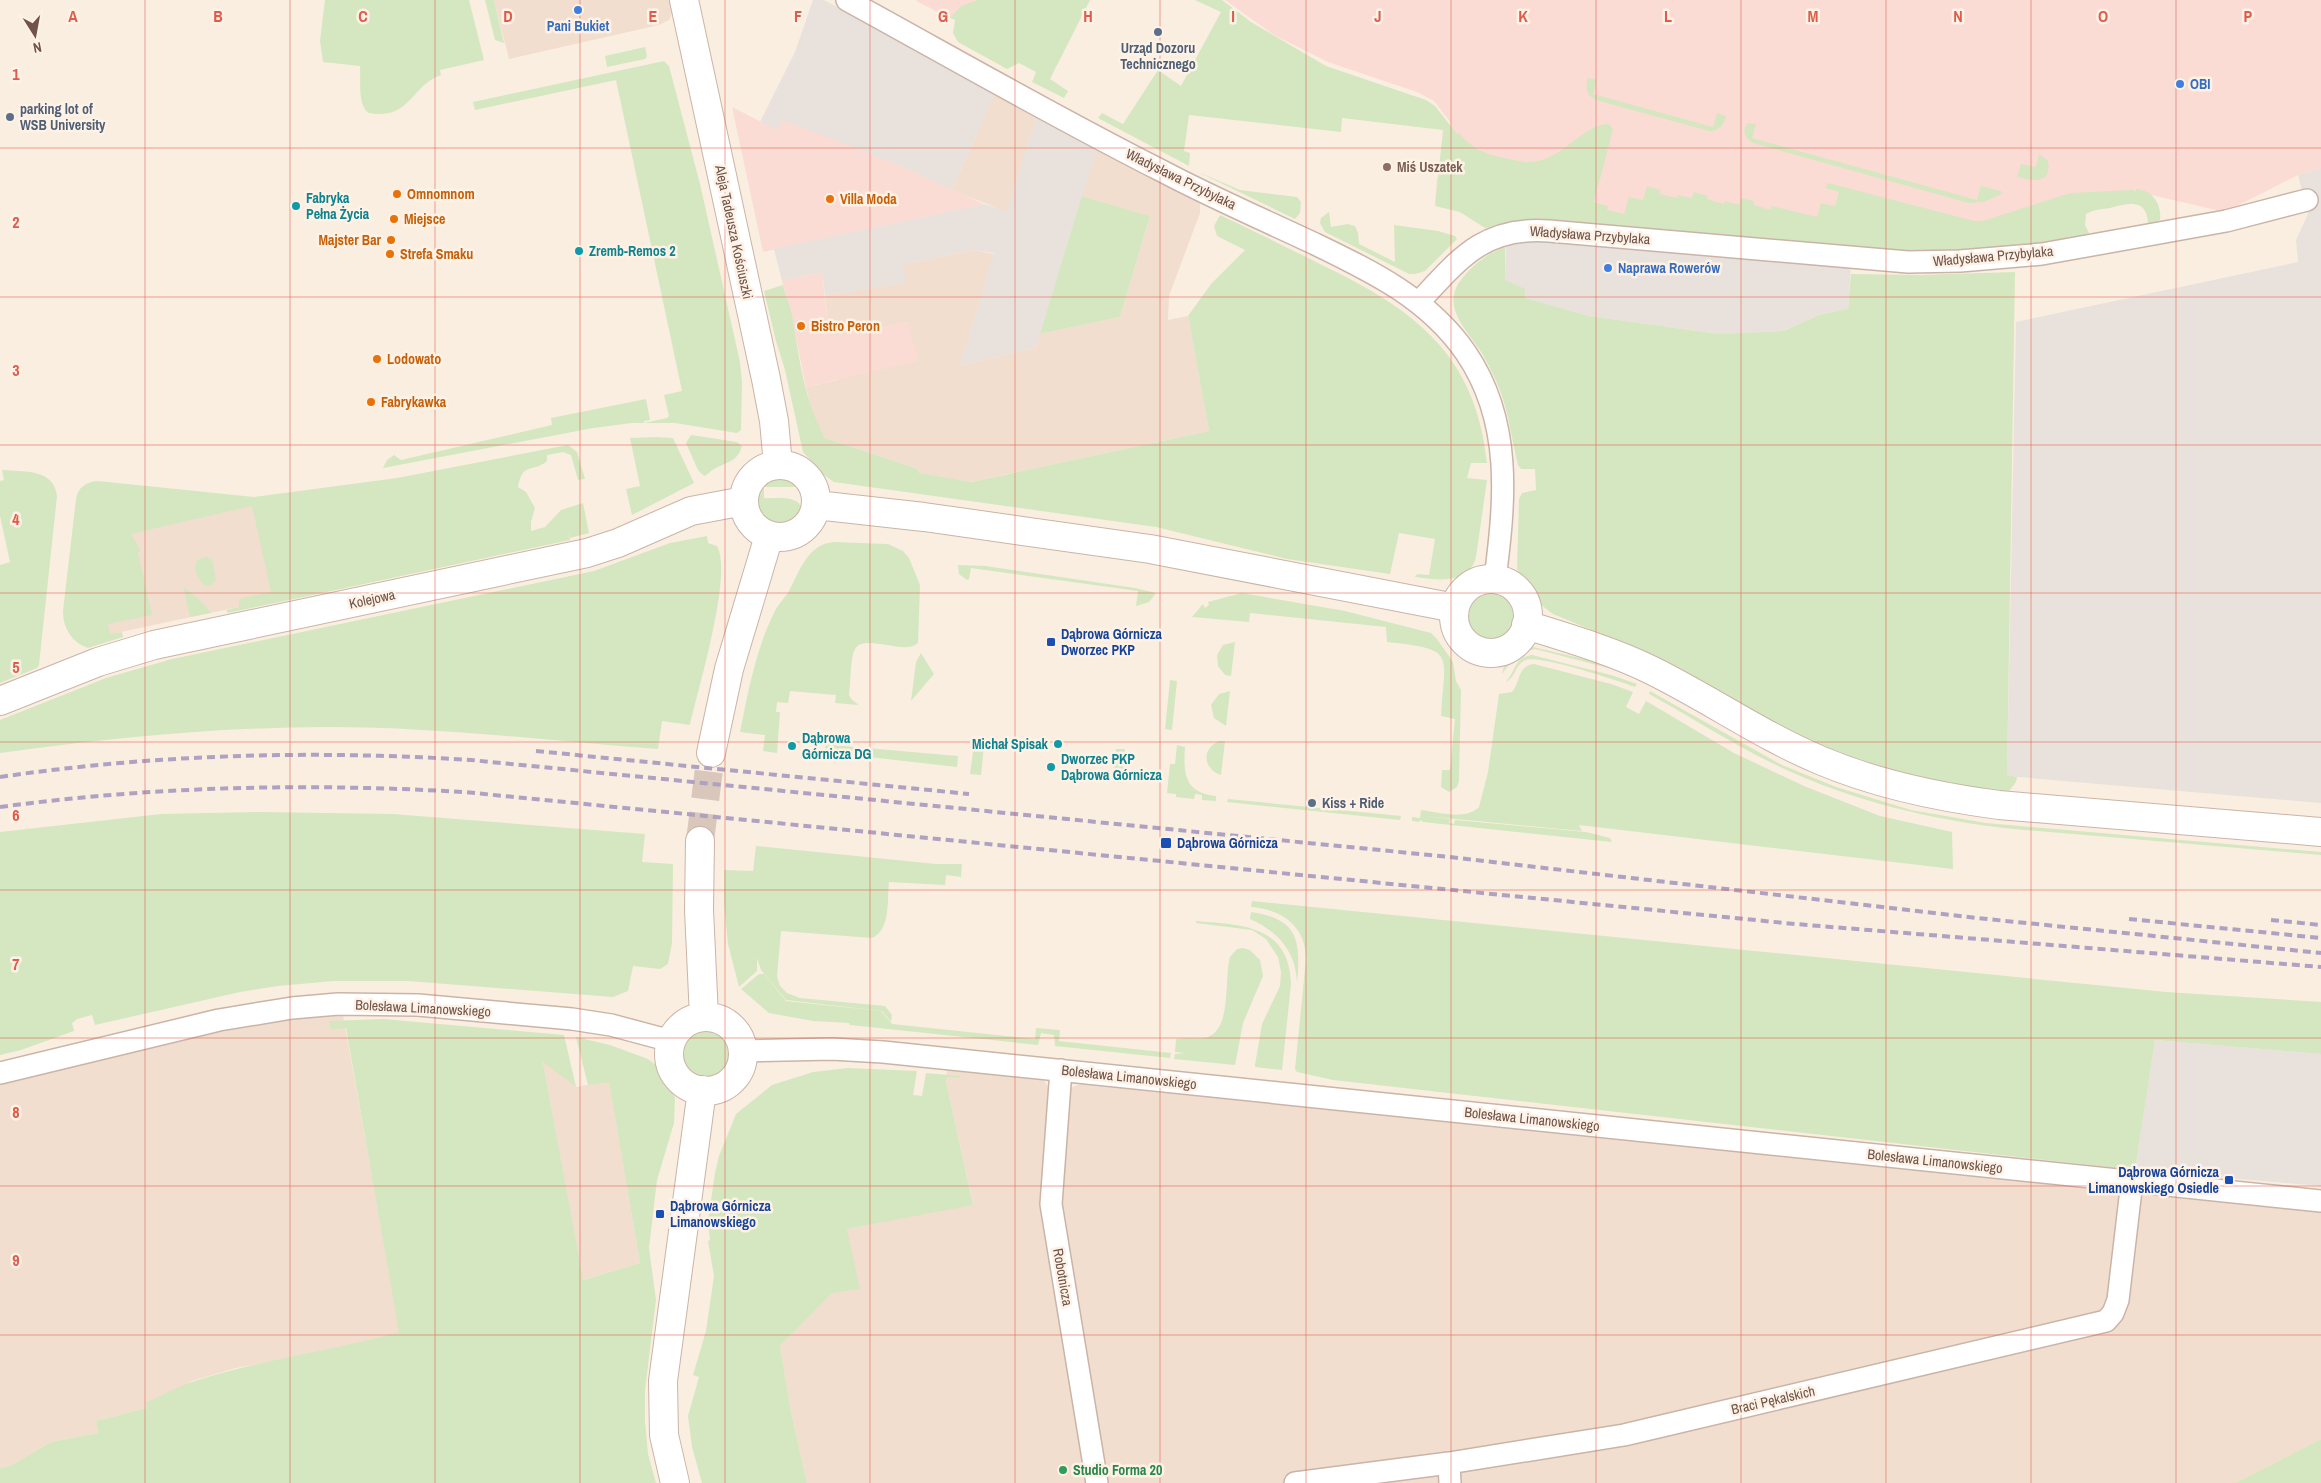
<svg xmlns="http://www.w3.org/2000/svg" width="2321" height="1483" font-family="'Archivo Narrow',sans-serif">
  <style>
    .residential { fill: #f2decf }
    .commercial { fill: #fadcd4 }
    .industrial { fill: #e9e1dc }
    .green { fill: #d4e7c0 }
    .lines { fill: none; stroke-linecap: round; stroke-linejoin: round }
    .tertiary-tunnel { stroke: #d8c7ba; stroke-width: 28; stroke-dasharray: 28 14; stroke-linecap: butt }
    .minor-casing { stroke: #cab4a8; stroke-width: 24 }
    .tertiary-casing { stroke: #cab4a8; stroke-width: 30 }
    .minor { stroke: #fff; stroke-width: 21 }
    .tertiary { stroke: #fff; stroke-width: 28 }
    .rail { stroke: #afa1c2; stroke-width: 4; stroke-dasharray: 8 5; stroke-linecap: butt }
    .grid { fill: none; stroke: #df5c4b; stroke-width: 1; stroke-opacity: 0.55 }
    .shop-dot { fill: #3f7fe0; stroke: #fef2e6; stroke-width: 2 }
    .service-dot { fill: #5c6f8a; stroke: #fef2e6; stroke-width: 2 }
    .education-dot { fill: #8d6e63; stroke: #fef2e6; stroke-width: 2 }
    .food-dot { fill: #e8710a; stroke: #fef2e6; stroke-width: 2 }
    .culture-dot { fill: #0f9aa8; stroke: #fef2e6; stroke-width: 2 }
    .transit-dot { fill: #1a4fb4; stroke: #fef2e6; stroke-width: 2 }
    .leisure-dot { fill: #2e9e5b; stroke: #fef2e6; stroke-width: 2 }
    .labels { text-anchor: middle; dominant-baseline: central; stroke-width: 5; stroke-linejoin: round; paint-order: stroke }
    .shop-label { font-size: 14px; font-weight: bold; fill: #366cbe; stroke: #fef2e6; text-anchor: start }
    .service-label { font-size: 14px; font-weight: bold; fill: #4e5e75; stroke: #fef2e6; text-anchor: start }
    .education-label { font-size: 14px; font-weight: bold; fill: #785e54; stroke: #fef2e6; text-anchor: start }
    .street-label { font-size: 14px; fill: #705349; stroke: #fef2e6 }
    .food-label { font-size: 14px; font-weight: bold; fill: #c56008; stroke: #fef2e6; text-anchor: start }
    .culture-label { font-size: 14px; font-weight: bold; fill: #0d838f; stroke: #fef2e6; text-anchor: start }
    .transit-label { font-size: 14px; font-weight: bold; fill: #164399; stroke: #fef2e6; text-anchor: start }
    .leisure-label { font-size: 14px; font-weight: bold; fill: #27864d; stroke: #fef2e6; text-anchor: start }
    .grid-label { font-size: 16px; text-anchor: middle; font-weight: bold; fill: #df5c4b; stroke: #fef2e6; stroke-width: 5; stroke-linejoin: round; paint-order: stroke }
  </style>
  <rect width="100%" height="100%" fill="#faeee0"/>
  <!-- residential -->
  <path class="residential" d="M494 0H672L673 11 669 20 659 25 509 59Z
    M995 92 1037 115 1007 212 952 190Z
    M1098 147 1199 201 1200 204V213L1169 296 1168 320 1188 316 1209 431 970 482 919 473 918 469 825 438 814 419 806 387 838 380 908 322 829 338 825 295 905 283 903 264 974 250 994 254 960 366 1036 347 1040 334 1120 317 1150 216 1082 196Z
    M293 496 314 591 102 636 87 540 134 533Z
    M343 1015 400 1332 345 1347 236 1368 192 1381 147 1408 96 1421 98 1433 51 1442 10 1466 0 1468V1085L207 1033 261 1022Z
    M543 1061 576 1087 609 1081 640 1263 582 1280Z
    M947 1069 1037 1078 1044 1081 1050 1089 1090 1483H807L791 1412 780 1346 832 1293 847 1229 973 1204 946 1081Z
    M1083 1083 2321 1210V1439L2235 1483H1105L1059 1209 1070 1088Z"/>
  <!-- commercial -->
  <path class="commercial" d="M918 0H1010L959 10 950 18 916 1Z
    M1225 0H2321V168L2298 175 2225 212 2147 194 1921 243 1825 245 1489 216V207L1435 203 1437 178H1439L1451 123 1434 101 1417 92 1328 62 1274 35Z
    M732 107 777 130 783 119 901 166 984 204 763 252Z
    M822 272 829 337 908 322 918 361 806 387 791 313 782 281Z"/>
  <!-- industrial -->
  <path class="industrial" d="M813 0H824L995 92 952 190 901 166 783 120 777 130 760 122 795 52Z
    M1037 115 1098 147 1036 347 960 366 994 253 974 250 903 264 906 283 825 295 822 272 782 281 774 249 984 204 1007 211Z
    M2321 168V803L2007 776 2016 322 2298 262 2296 240 2308 214 2298 175Z
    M1536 239 1851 266 1848 309 1819 315 1784 331 1719 334 1589 316 1525 298 1505 280 1506 243Z
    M2155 1040 2321 1054V1186L2135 1170Z"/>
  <!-- green -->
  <path class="green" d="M325 0H469L484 60 440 70 441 75C410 86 411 120 369 113 357 106 361 79 360 66L323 62 320 41Z
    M485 0H494L504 43 495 40Z
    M978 0H1090L1050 79 1068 91 1064 98 1032 82 1036 72 1019 63 1007 69 958 42 953 33 955 20 950 18 961 6Z
    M1195 0H1222L1251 22 1326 66 1426 100 1435 106 1457 134 1459 133C1470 147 1484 154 1501 157 1510 159 1522 163 1531 162 1564 160 1583 123 1609 124L1613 129 1594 202 1608 206 1607 210 1624 214 1629 197 1643 200 1647 186 1660 190V194L1677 198 1678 195 1692 198 1694 192 1708 196 1707 199 1724 204 1725 201 1739 205 1741 198 1754 201V205L1771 210 1772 206 1817 217 1821 203 1835 206 1839 192 1825 188 1828 183 1974 221H1983L2070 193 2133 190 2136 192V189C2153 190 2162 205 2160 220L2148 225C2148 198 2128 203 2110 208 2102 209 2093 210 2086 214L2085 225 2089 233 2079 240 1927 254 1537 218 1536 220 1485 228 1460 212 1435 206 1443 130 1342 118 1341 132 1189 115 1184 151 1190 153 1189 166 1098 118 1102 113 1123 124 1158 70 1181 86 1221 12Z
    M645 47 647 56 645 59 607 67 605 56Z
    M664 61 669 66 700 184 740 362 742 382 741 430 737 433 675 423H632L593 428 383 468 387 460 394 455 401 460 552 425 551 418 646 399 650 420 644 421V423L667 418 669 416 664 395 682 391 616 80 475 110 473 102Z
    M1588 78 1597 80 1593 94 1713 127 1717 113 1726 116C1724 125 1719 131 1709 131L1596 100C1586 95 1585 88 1588 78Z
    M1748 123 1756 124 1752 138 1977 200 1981 186 2001 191 2002 194 1983 202 1969 203 1753 143C1745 139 1741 130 1748 123Z
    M2039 154 2048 161C2052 185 2032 181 2017 177L2021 164 2036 167Z
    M1196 171 1240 190 1297 197 1301 202 1300 213 1295 219Z
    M1082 196 1150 216 1120 317 1040 334Z
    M1329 212 1331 227 1348 224 1355 226 1358 233 1359 244 1395 262 1394 225 1438 231 1455 236 1457 239 1425 271 1415 274H1409L1325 232 1320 223 1321 218Z
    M1220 215C1253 231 1287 247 1320 264 1412 308 1476 353 1487 463H1471L1467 478 1487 480 1476 557C1469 585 1437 580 1415 577L1417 574 1429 575 1435 539 1399 533 1390 574 1287 559 1156 527 834 482 824 475 803 452 785 370 776 341 764 291 783 285C785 295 790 305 792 315 799 356 804 400 825 438L918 469 919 473 971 482 1209 431 1188 316 1211 284 1245 250 1217 236 1214 226Z
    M1505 247V280L1525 289V298L1589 316 1719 334 1784 331 1819 315 1848 309 1851 274 1918 275 2015 272 2007 775 2017 777 2016 782 2009 791H1989L1919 778 1838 753 1782 728 1638 649 1553 614 1536 601 1517 569 1519 499 1522 493 1536 490 1535 469H1521L1518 465C1511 438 1509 410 1497 383 1491 370 1485 357 1477 346 1461 323 1440 302 1465 275 1477 261 1488 254 1505 247Z
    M691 435 737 442 742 446C738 462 726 462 714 469 710 471 709 474 704 476L698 470 686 443Z
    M656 437 673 438 694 483 632 515 626 489 640 486 630 438Z
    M568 445 577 452 585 479 578 480 571 455 563 452 547 455V461C531 474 523 461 518 487L526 492 535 508 531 522V531L545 527 561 510 583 503 589 533 570 538 568 532 570 540 228 613 226 610 239 607V600L242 598 271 592 252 506 131 534 141 551 138 552 152 615 108 624 110 634 122 632 123 637 88 648C72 642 63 629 63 611L76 499C78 487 86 482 98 481L254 497 397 478Z
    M2 470C23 472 54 468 57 496L39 665 37 668 0 683V565L10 562 0 516V481L4 480Z
    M781 477 795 483V487H764V498C776 499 798 494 802 509 801 516 796 521 790 524 756 539 738 480 781 477Z
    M707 536 708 543 717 546C733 574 698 690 690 725L662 721 658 749C579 743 500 734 421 730 281 721 139 734 0 753V720L106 678 172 659 594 571 670 543Z
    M834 542 888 544 903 551 909 558 920 585 918 643C905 656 865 633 855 649 850 658 851 684 849 695L852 700 859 705 835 703 836 695 790 691 788 703 777 702 776 712H780L777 753 763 751 765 735 740 732C748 692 756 648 775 611 779 603 786 597 790 589 800 570 808 544 834 542Z
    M207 557 212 559 216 580 211 586 203 584C195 574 189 559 207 557Z
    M958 565 985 566 1135 588 1156 593 1149 602 1136 606 1138 591 971 568 969 579 967 580 959 574Z
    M183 586 204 604 211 613 190 617Z
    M1467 615a24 24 0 1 1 48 0a24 24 0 1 1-48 0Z
    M1242 593 1345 611 1431 633 1437 639 1453 662 1456 681 1461 690 1459 781 1457 787 1449 792 1441 787 1442 770H1450L1455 719 1441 716C1444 654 1458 649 1387 642L1386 627 1250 613 1249 622 1192 617 1203 604 1205 608 1209 605 1208 602Z
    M1235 642 1231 676 1225 675 1218 666 1217 655 1223 645Z
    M1533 647 1618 667 1620 671 1535 649 1517 654 1502 674C1505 657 1517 648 1533 647Z
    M921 653 934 674 911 701 916 662Z
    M1532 655 1611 675 1637 684 1635 687C1618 681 1541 655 1526 660 1515 664 1516 677 1506 682 1516 671 1514 658 1532 655Z
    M1534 664 1611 684 1633 692 1626 707 1639 714 1646 701 1734 753 1804 786 1880 816 1952 832 1953 869 1579 825 1582 831 1424 816 1450 819 1449 823 1454 824 1455 820 1586 832 1610 838 1612 842 1423 822 1420 820 1419 822 1412 821V817L1420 818 1421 810C1438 812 1465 821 1479 807L1488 772 1499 694 1512 692C1521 681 1517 666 1534 664Z
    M1170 680 1177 681 1172 730 1165 729Z
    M1230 691 1226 726 1214 718 1211 705 1219 694Z
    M1650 691 1782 765 1836 787 1911 810 1986 823 2321 852V855L2013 829C1924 819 1839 798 1758 756 1721 737 1686 714 1649 694Z
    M975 737 984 746 981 775 970 774Z
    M826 741H833L832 745 958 756 957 767 825 752Z
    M1219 741H1225L1221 775C1203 769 1201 749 1219 741Z
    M1177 745 1185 747C1183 774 1185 793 1216 796V801L1202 800V795L1195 794 1194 799 1176 797V794L1167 793 1170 764H1175Z
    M1116 749H1125L1122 783 1113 782Z
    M1228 799 1401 816 1400 820 1227 802Z
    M260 812 393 814 645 834 642 862 673 864 672 943 668 964 660 969 633 966 628 991 613 997 408 981H333L278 986 240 992 95 1025 92 1015 77 1019 72 1023 74 1031 21 1050 0 1055V832L161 814Z
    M756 846 936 864H962L961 877 946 875 945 885 889 882C887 899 891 930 872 938L781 931 777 976 780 986 787 993 800 998 885 1006 892 1015 891 1022 882 1011 786 1000 761 970 757 958V971L739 987 728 944 724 903V870L753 871Z
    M1252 901 2166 992 2321 1002V1054L2155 1040 2135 1170 1333 1080 1297 1072 1295 1069 1306 959C1306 926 1281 909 1251 907Z
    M1251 912C1298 919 1301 940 1297 983 1296 951 1277 931 1250 919Z
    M1196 921C1241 925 1289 924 1291 984L1282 1070 1255 1067V1065L1262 1024 1280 986 1281 972 1278 957 1266 939 1252 930 1196 923Z
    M1243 948 1250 950 1260 960 1263 976 1243 1023 1235 1065 1174 1059 1175 1054 1185 1053 1175 1052 1176 1039C1187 1037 1198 1040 1208 1037 1232 1028 1224 978 1230 957L1237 949Z
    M759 974H764L786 1001 881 1011 892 1024 1035 1039 1036 1028 1060 1030 1059 1041 1171 1053 1170 1058 1055 1046 1054 1035 1041 1033 1038 1045 850 1025 849 1023 813 1021 769 1013 741 989Z
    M383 1019 564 1035 576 1087 543 1062 583 1280 640 1263 609 1082 588 1085 576 1037 610 1045 648 1059 656 1065 675 1097 674 1123 657 1180 649 1248 656 1300 645 1390V1421L648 1454 656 1483H0V1468L10 1466 51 1442 98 1433 96 1421 147 1408 146 1403C162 1395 178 1386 195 1381 262 1359 332 1351 399 1332L346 1028 331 1030 329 1021Z
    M681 1053a25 25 0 1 1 50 0a25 25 0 1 1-50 0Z
    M848 1068 917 1071 913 1095 922 1096 926 1073 960 1076V1078L947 1077 946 1081 973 1205 847 1229 860 1289 832 1293 780 1346 791 1412 807 1483H702L692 1447 688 1416 699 1377 693 1375 706 1331 714 1276 708 1241 710 1240 708 1221 715 1173 719 1156 736 1114 772 1085 813 1072Z
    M2321 1439V1483H2235Z"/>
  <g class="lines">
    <!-- tertiary-tunnel -->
    <path class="tertiary-tunnel" d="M700 841 711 753"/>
    <!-- minor casing -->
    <g class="minor-casing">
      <path id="minor" d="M847 0C951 57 1055 117 1162 171 1211 197 1262 219 1313 243 1371 271 1428 298 1466 353 1513 422 1505 501 1495 579
        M1419 302C1459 259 1484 226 1549 231L1908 262 1960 261 2042 254 2226 221 2307 200
        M742 1051 832 1049 883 1052 2321 1201
        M1061 1070 1051 1204 1097 1483
        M0 1073 219 1020 292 1008 338 1004 418 1005 572 1019 611 1025 671 1041
        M1449 1463 1450 1483
        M1295 1483 1449 1463 1624 1435 2106 1321 2113 1313 2118 1300 2132 1181"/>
    </g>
    <!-- tertiary casing -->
    <g class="tertiary-casing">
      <path id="tertiary" d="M684 0 766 379 774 421 778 465
        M744 501a36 36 0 1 1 72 0a36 36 0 1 1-72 0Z
        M816 505 924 517 1150 549 1455 608
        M1454 616a37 37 0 1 1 74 0a37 37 0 1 1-74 0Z
        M1526 625C1568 638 1612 651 1651 670 1710 699 1762 736 1822 761 1879 785 1938 797 1999 805L2321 832
        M0 701 98 662 154 645 587 553 618 543 691 511 744 501
        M711 753 729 669 769 536
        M700 841 699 910 704 1017
        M669 1054a37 37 0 1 1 74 0a37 37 0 1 1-74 0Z
        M675 1483 664 1435 663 1381 702 1090"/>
    </g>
    <!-- minor -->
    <use href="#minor" class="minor"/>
    <!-- tertiary -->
    <use href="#tertiary" class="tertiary"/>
    <!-- rail -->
    <path class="rail" d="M536 751 969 794
      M0 777C156 754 314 750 471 760L1450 857 1977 918 2321 953
      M0 807C155 786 309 783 464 792L1795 924 2321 967
      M2129 919 2321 938
      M2271 920 2321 925"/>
  </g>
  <!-- grid -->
  <path class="grid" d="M145 0V1483M290 0V1483M435 0V1483M580 0V1483M725 0V1483M870 0V1483M1015 0V1483M1160 0V1483M1306 0V1483M1451 0V1483M1596 0V1483M1741 0V1483M1886 0V1483M2031 0V1483M2176 0V1483M0 148H2321M0 297H2321M0 445H2321M0 593H2321M0 742H2321M0 890H2321M0 1038H2321M0 1186H2321M0 1335H2321"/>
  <!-- markers -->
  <g class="shop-dot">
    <circle cx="578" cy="10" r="5"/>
    <circle cx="2180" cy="84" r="5"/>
    <circle cx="1608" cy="268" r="5"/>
  </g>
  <g class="service-dot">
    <circle cx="1158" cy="32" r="5"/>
    <circle cx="10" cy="117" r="5"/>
    <circle cx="1312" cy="803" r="5"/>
  </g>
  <circle class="education-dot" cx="1387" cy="167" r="5"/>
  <g class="food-dot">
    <circle cx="397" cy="194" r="5"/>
    <circle cx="830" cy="199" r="5"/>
    <circle cx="394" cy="219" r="5"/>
    <circle cx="391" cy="240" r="5"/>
    <circle cx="390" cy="254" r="5"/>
    <circle cx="801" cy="326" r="5"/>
    <circle cx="377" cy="359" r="5"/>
    <circle cx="371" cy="402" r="5"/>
  </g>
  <g class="culture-dot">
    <circle cx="296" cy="206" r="5"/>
    <circle cx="579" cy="251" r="5"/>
    <circle cx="1058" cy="744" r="5"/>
    <circle cx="792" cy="746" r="5"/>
    <circle cx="1051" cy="767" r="5"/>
  </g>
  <g class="transit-dot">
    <rect x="1046" y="637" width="10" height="10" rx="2.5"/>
    <rect x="1160" y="837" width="12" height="12" rx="2.5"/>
    <rect x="2224" y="1175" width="10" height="10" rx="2.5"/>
    <rect x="655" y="1209" width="10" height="10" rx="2.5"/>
  </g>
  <circle class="leisure-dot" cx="1063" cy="1470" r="5"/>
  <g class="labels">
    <!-- shop labels -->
    <g class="shop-label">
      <text x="578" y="26" text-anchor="middle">Pani Bukiet</text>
      <text x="2190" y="84">OBI</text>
      <text x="1618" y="268">Naprawa Rowerów</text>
    </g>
    <!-- service labels -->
    <g class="service-label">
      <text x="1158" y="48" text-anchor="middle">Urząd Dozoru<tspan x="1158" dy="16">Technicznego</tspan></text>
      <text x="20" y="109">parking lot of<tspan x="20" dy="16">WSB University</tspan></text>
      <text x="1322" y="803">Kiss + Ride</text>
    </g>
    <!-- education labels -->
    <g class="education-label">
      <text x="1397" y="167">Miś Uszatek</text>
    </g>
    <!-- street labels -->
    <g class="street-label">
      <text transform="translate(1181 179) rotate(26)">Władysława Przybylaka</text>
      <text transform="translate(734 232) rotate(78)">Aleja Tadeusza Kościuszki</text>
      <text transform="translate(1590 235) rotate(4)">Władysława Przybylaka</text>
      <text transform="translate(1993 256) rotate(-5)">Władysława Przybylaka</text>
      <text transform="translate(372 599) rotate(-12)">Kolejowa</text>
      <text transform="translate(423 1008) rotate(3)">Bolesława Limanowskiego</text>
      <text transform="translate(1129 1077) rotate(6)">Bolesława Limanowskiego</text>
      <text transform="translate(1532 1119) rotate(6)">Bolesława Limanowskiego</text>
      <text transform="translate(1935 1161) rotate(6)">Bolesława Limanowskiego</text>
      <text transform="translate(1063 1277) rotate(80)">Robotnicza</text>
      <text transform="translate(1773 1400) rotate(-13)">Braci Pękalskich</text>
    </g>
    <!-- food labels -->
    <g class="food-label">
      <text x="407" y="194">Omnomnom</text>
      <text x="840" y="199">Villa Moda</text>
      <text x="404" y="219">Miejsce</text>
      <text x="381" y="240" text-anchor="end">Majster Bar</text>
      <text x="400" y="254">Strefa Smaku</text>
      <text x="811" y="326">Bistro Peron</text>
      <text x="387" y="359">Lodowato</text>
      <text x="381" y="402">Fabrykawka</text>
    </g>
    <!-- culture labels -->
    <g class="culture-label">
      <text x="306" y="198">Fabryka<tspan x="306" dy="16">Pełna Życia</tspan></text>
      <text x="589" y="251">Zremb-Remos 2</text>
      <text x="802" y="738">Dąbrowa<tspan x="802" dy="16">Górnicza DG</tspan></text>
      <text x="1048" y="744" text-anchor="end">Michał Spisak</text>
      <text x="1061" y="759">Dworzec PKP<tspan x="1061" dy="16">Dąbrowa Górnicza</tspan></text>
    </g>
    <!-- transit labels -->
    <g class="transit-label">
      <text x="1061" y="634">Dąbrowa Górnicza<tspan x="1061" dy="16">Dworzec PKP</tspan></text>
      <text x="1177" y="843">Dąbrowa Górnicza</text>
      <text x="2219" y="1172" text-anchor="end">Dąbrowa Górnicza<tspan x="2219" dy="16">Limanowskiego Osiedle</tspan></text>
      <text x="670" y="1206">Dąbrowa Górnicza<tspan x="670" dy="16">Limanowskiego</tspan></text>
    </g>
    <!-- leisure labels -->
    <g class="leisure-label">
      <text x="1073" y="1470">Studio Forma 20</text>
    </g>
  </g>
  <g class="grid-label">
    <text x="73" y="22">A</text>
    <text x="218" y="22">B</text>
    <text x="363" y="22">C</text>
    <text x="508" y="22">D</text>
    <text x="653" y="22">E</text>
    <text x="798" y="22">F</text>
    <text x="943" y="22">G</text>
    <text x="1088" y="22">H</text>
    <text x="1233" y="22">I</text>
    <text x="1378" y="22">J</text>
    <text x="1523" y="22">K</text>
    <text x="1668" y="22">L</text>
    <text x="1813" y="22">M</text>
    <text x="1958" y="22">N</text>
    <text x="2103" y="22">O</text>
    <text x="2248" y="22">P</text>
    <text x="16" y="80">1</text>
    <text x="16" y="228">2</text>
    <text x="16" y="376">3</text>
    <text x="16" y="525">4</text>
    <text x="16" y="673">5</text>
    <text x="16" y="821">6</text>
    <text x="16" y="970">7</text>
    <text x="16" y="1118">8</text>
    <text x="16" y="1266">9</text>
  </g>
  <!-- north arrow -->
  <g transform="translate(35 35) rotate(169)" stroke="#fef2e6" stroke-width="4" paint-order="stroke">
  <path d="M0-4L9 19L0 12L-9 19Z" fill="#705349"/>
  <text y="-8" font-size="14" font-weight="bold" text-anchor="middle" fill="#705349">N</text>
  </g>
</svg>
